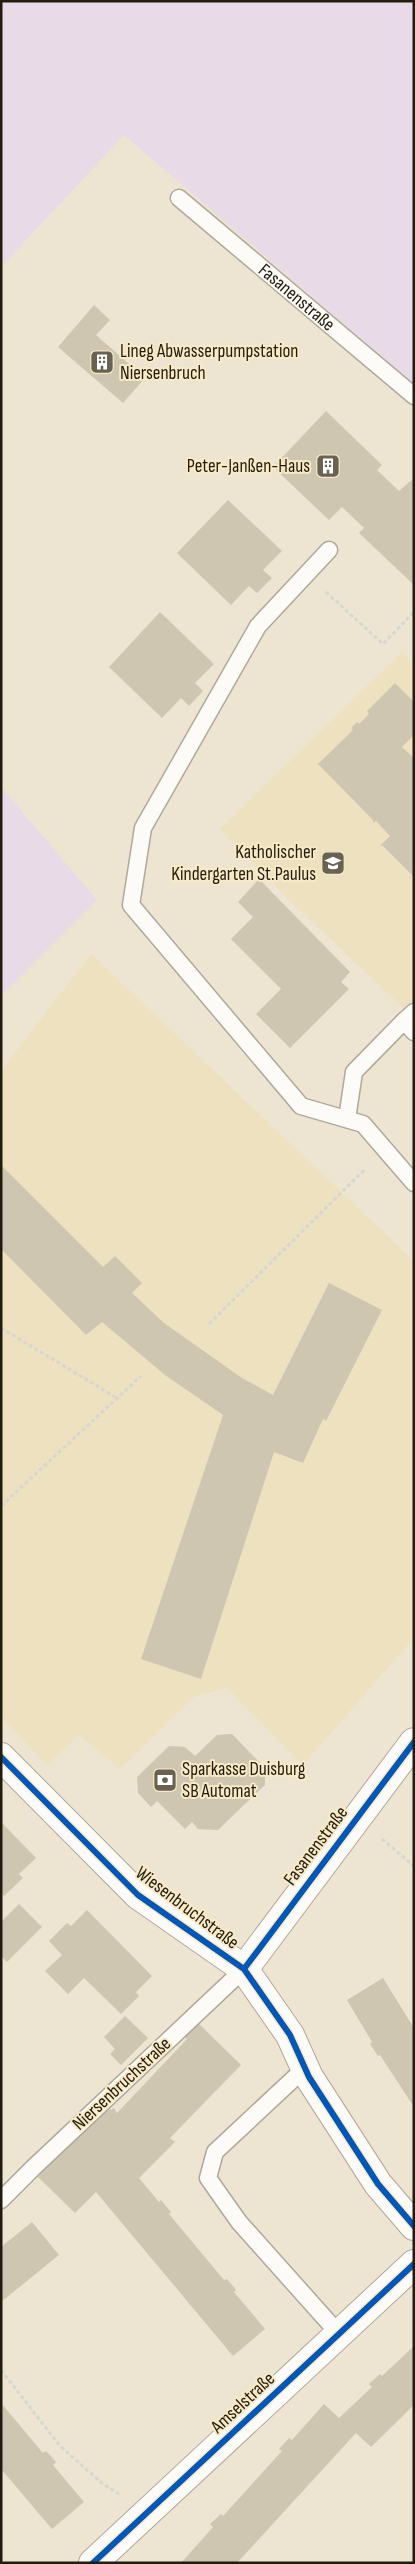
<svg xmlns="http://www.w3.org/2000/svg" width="415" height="2564" font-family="'Sofia Sans Condensed',sans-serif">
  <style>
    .built { fill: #eee1c0 }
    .green { fill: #e9dae8 }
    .building { fill: #cfc6b1 }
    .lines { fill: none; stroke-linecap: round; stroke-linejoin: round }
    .lane-casing { stroke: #afa99a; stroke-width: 19 }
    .street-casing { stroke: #afa99a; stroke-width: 30 }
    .path { stroke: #d8d6d0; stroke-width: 3; stroke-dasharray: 4 2.5; stroke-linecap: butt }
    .lane { stroke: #fcfbf8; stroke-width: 16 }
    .street { stroke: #fcfbf8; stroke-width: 28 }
    .cycleway-casing { stroke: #f8eac6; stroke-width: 9 }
    .cycleway { stroke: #0057b8; stroke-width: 6 }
    .labels { text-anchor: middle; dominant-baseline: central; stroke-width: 4; stroke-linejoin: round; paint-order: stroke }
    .street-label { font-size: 19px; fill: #211c0e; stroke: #f8eac6 }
    .poi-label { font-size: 19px; fill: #211c0e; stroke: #f8eac6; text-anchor: start }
  </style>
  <rect width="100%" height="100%" fill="#ede5d1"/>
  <!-- built -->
  <path class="built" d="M402 652 414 665V1018L286 897 220 829Z
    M91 954 414 1261V1638L303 1765 227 1688 195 1696 120 1769 79 1735 47 1765 1 1717V1071Z"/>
  <!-- green -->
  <path class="green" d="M1 1H414V384L124 135 1 267Z
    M1 787 97 900 1 996Z"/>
  <!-- building -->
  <path class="building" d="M94 305 110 320 96 335 145 378 123 403 58 347Z
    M326 411 382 465 377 470 399 491 414 478V585L359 533 364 528 342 507 329 520 273 467Z
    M228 500 282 551 263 570 272 578 257 593 249 586 231 605 177 553Z
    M160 612 214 664 195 683 203 691 189 706 181 698 162 718 109 667Z
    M395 683 414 702V735L402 747 414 758V877L383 846H380L390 836 376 821 373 823V820L319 765H317L353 730 351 728 357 722 359 724 369 714 367 711Z
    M259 879 350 972 341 982 349 989 290 1048 256 1014 281 989 231 939 253 917 238 902Z
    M1 1165 103 1267 115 1256 142 1283 132 1293 164 1323 242 1378 273 1395 329 1283 382 1310 326 1421 323 1419 303 1463 274 1452 201 1679 141 1659 223 1415 165 1375 102 1322 86 1335 1 1249Z
    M232 1734 265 1768V1785L218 1830 198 1829 192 1822 185 1829 157 1801 151 1807 138 1793 137 1777 169 1746 185 1747 195 1756 217 1735Z
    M1 1822 36 1858 19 1874 23 1878 4 1896 1 1893Z
    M19 1904 42 1927 7 1962 1 1956V1922Z
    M87 1910 152 1976 136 1992 139 1996 121 2014 84 1978 68 1994 45 1971 62 1955 49 1941 67 1923 71 1926Z
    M383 1978 414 2028V2107L380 2055 378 2056 370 2044 372 2042 347 2000Z
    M125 2016 148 2038 121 2065 110 2054 115 2049 104 2037Z
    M195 2020 241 2065 170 2138 175 2142 139 2178 159 2202 161 2200 171 2212 169 2214 224 2280 227 2279 236 2290 234 2292 265 2329 233 2356 96 2192 75 2213 38 2177 105 2106 110 2110 114 2108 117 2113 187 2039 181 2034Z
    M32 2222 59 2255 1 2302V2247Z
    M414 2346V2405L371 2447 356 2433 237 2563H181L213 2527 210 2524 221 2514 223 2516 282 2451 279 2449 289 2438 292 2440 324 2404 339 2418 372 2387 369 2384 380 2374 382 2376Z
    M1 2403 43 2453 46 2451 56 2462 53 2465 84 2502 52 2529 1 2469Z"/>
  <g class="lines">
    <!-- lane casing -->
    <g class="lane-casing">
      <g id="lane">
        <path id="s1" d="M179 198 414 396"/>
        <path d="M329 550 258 626 143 828 131 905 301 1106 363 1124 414 1183"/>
        <path d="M414 1012 404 1021 414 1032"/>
        <path d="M347 1119 354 1072 404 1021"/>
        <path d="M305 2068 215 2152 208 2178 239 2222 339 2334"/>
        <path d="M1 2200 33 2168 244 1969"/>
      </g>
    </g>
    <!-- street casing -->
    <g class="street-casing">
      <path id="street" d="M1 1757 138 1895 244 1969 290 2035 309 2077 378 2184 414 2226
        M244 1969 414 1742
        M93 2563 414 2264"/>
    </g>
    <!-- path -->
    <path class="path" d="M326 592 383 644 414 612
      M209 1324 365 1169
      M1 1328 117 1398
      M1 1506 141 1376
      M382 1839 414 1866
      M1 2370 60 2446 103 2484 119 2494"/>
    <!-- lane -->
    <use href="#lane" class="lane"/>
    <!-- street -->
    <use href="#street" class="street"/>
    <!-- cycleway casing -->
    <g class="cycleway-casing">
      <path id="cycleway" d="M1 1757 138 1895 244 1969 290 2035 309 2077 378 2184 414 2226
        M244 1969 414 1742
        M93 2563 414 2264"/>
    </g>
    <!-- cycleway -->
    <use href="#cycleway" class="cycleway"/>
  </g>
  <!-- icons -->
  <defs>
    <g id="building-square" transform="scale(1.25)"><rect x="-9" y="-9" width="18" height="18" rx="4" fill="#686252" stroke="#f8eac6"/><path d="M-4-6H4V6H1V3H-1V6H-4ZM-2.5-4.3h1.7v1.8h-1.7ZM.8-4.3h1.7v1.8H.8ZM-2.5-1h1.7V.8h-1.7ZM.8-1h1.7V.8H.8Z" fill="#fff"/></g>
    <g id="school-square" transform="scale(1.25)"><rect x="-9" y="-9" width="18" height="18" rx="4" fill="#686252" stroke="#f8eac6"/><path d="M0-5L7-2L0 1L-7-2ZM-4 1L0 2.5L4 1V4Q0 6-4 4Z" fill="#fff"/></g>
    <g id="bank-square" transform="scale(1.25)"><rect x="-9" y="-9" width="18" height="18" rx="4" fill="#686252" stroke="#f8eac6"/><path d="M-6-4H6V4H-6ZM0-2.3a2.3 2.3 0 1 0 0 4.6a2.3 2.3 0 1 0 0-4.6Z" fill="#fff"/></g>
  </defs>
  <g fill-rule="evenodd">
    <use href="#building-square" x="102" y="362"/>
    <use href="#building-square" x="328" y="466"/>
    <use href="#school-square" x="333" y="863"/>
    <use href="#bank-square" x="165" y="1780"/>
  </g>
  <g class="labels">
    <!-- street labels -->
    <g class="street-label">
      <text stroke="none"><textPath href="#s1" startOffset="154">Fasanenstraße</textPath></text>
      <text transform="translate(316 1846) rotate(-53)">Fasanenstraße</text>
      <text transform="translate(187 1908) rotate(37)">Wiesenbruchstraße</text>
      <text transform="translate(122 2084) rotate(-43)">Niersenbruchstraße</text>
      <text transform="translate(243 2403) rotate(-43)">Amselstraße</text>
    </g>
    <!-- poi labels -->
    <g class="poi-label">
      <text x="120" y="351">Lineg Abwasserpumpstation<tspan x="120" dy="22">Niersenbruch</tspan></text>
      <text x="310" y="466" text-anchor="end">Peter-Janßen-Haus</text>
      <text x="316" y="852" text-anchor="end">Katholischer<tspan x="316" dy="22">Kindergarten St.Paulus</tspan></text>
      <text x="182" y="1769">Sparkasse Duisburg<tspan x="182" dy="22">SB Automat</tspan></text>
    </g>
  </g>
  <!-- border -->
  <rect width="415" height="2564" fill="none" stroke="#211c0e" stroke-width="5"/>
</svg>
